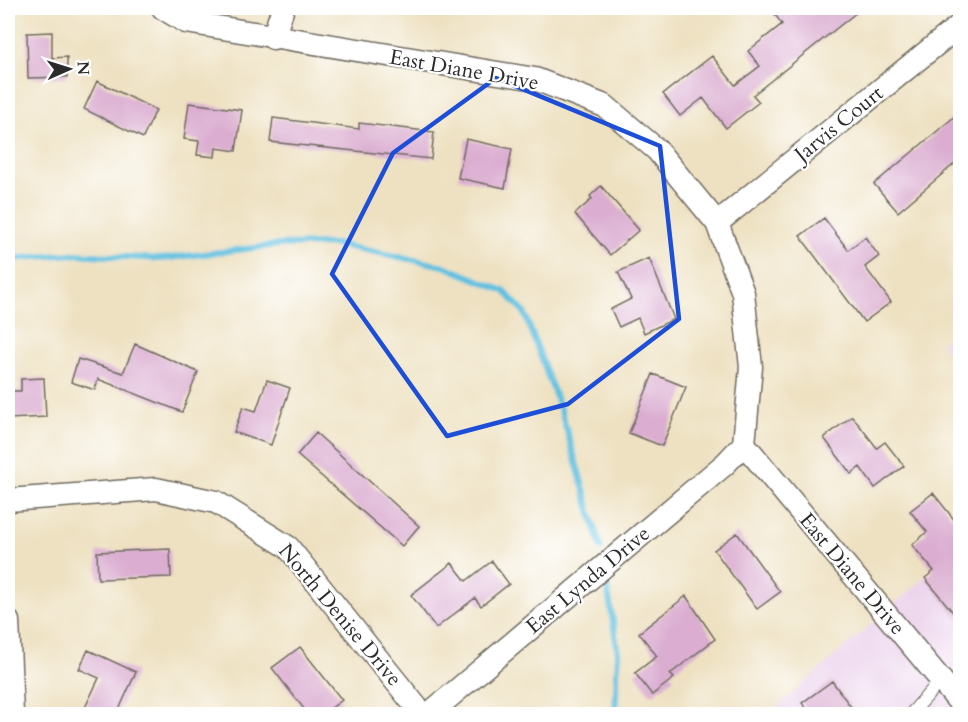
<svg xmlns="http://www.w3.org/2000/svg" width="968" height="722" font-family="Cardo,serif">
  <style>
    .built { fill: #ebd1eb }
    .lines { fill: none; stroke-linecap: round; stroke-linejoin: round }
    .stream { stroke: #62c1e0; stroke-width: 6 }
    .building { fill: #dbaed1 }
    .service-casing { stroke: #6f6b60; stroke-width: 14 }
    .minor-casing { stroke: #6f6b60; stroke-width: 25 }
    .service { stroke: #fff; stroke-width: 12 }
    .minor { stroke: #fff; stroke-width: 22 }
    .marked { fill: none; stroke: #1d4ed8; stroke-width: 4.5; stroke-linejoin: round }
    .labels { text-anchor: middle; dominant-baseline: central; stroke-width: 4.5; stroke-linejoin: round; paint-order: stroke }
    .street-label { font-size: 21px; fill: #2b2b2b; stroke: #fff }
  </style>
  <rect width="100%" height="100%" fill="#fff"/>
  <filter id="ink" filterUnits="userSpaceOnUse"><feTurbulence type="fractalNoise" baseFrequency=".0167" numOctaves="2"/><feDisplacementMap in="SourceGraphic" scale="12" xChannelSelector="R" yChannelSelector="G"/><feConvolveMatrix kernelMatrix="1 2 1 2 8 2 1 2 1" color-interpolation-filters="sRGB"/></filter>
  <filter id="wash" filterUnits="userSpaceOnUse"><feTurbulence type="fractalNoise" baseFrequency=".008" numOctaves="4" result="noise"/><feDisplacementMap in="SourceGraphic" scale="24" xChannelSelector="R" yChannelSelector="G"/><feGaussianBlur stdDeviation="1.35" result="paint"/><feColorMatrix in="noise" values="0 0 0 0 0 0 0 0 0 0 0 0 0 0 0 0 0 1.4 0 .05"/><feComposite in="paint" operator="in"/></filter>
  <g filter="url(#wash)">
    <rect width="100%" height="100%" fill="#eee1c1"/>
    <!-- built -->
    <path class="built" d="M960 327V367L941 343Z
      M960 548V714H769L918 583Z"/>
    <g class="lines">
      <!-- stream -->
      <path class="stream" d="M8 255 10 259 73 254 161 259 279 245 335 244 444 266 504 291 524 312 561 411 601 548
        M607 585 618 653 615 714"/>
    </g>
    <g id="blocks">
      <!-- building -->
      <path class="building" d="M770 8H862L753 95 759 102 726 128 703 98 680 116 663 94 712 56 735 85 760 66 748 51 782 24Z
        M52 32V58L67 57V77L28 78 27 33Z
        M97 81 156 110 143 138 84 109Z
        M189 103 242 110 236 151 216 148 215 157 197 155 199 141 184 139Z
        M960 112V159L898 212 874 184Z
        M273 118 359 129V123L434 132 431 159 270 142Z
        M466 139 512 149 505 188 458 178Z
        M601 186 639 230 610 255 575 214 592 199 590 196Z
        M824 218 848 250 865 237 879 256 865 267 891 302 864 322 800 236Z
        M649 258 674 319 644 333 638 318 619 327 611 309 631 299 618 272Z
        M135 344 198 372 182 412 98 379 95 390 71 382 78 359 123 373Z
        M653 374 686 387 662 446 629 433Z
        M44 378 46 417 8 419V391H21V379Z
        M267 380 290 388 271 445 234 432 243 407 256 411Z
        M852 416 877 448 885 442 904 466 875 488 860 467 851 474 824 438Z
        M316 433 419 526 402 546 297 455Z
        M933 493 960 527V621L925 578 934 571 912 545 927 532 910 511Z
        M737 533 780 592 757 609 714 550Z
        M170 549 171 577 98 579 97 552Z
        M492 561 509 584 481 606 475 598 436 628 411 595 452 563 466 581Z
        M686 596 715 639 670 674 674 678 652 695 635 673 657 656 639 633Z
        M300 647 342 700 323 714H308L272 668Z
        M88 650 136 672 117 714H82L99 678 79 669Z
        M832 681 856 714H811L802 703Z"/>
    </g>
  </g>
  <g filter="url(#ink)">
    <use href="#blocks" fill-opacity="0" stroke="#6f6b60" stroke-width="1.5"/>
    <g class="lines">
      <!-- service casing -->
      <g class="service-casing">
        <path id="service" d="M911 714 941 680"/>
      </g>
      <!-- minor casing -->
      <g class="minor-casing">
        <path id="minor" d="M163 8 186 22 535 79 605 106 657 150 717 223 743 293 751 367 744 444
          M273 38 283 8
          M717 223 960 25
          M744 444 960 703
          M8 500 156 489 216 502 288 547 422 714
          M8 621 12 714
          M429 714 725 464 744 444"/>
      </g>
      <!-- service -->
      <use href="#service" class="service"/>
      <!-- minor -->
      <use href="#minor" class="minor"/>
    </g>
  </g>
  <!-- marked area -->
  <path class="marked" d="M496 78 660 146 679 319 568 404 447 436 332 274 393 153Z"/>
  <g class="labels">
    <!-- street labels -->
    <g class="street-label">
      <text transform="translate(464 70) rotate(10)">East Diane Drive</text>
      <text transform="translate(839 124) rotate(-39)">Jarvis Court</text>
      <text transform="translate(852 574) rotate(50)">East Diane Drive</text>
      <text transform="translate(588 580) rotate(-40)">East Lynda Drive</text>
      <text transform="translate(340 615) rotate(50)">North Denise Drive</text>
    </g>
  </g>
  <!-- margin -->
  <rect width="968" height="722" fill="none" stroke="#fff" stroke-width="30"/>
  <!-- north arrow -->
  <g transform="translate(69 69) rotate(87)" stroke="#ffffff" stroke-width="4.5" paint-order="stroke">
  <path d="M0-4.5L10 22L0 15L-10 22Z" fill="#2b2b2b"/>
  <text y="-9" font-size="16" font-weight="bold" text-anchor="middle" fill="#2b2b2b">N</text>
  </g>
</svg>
